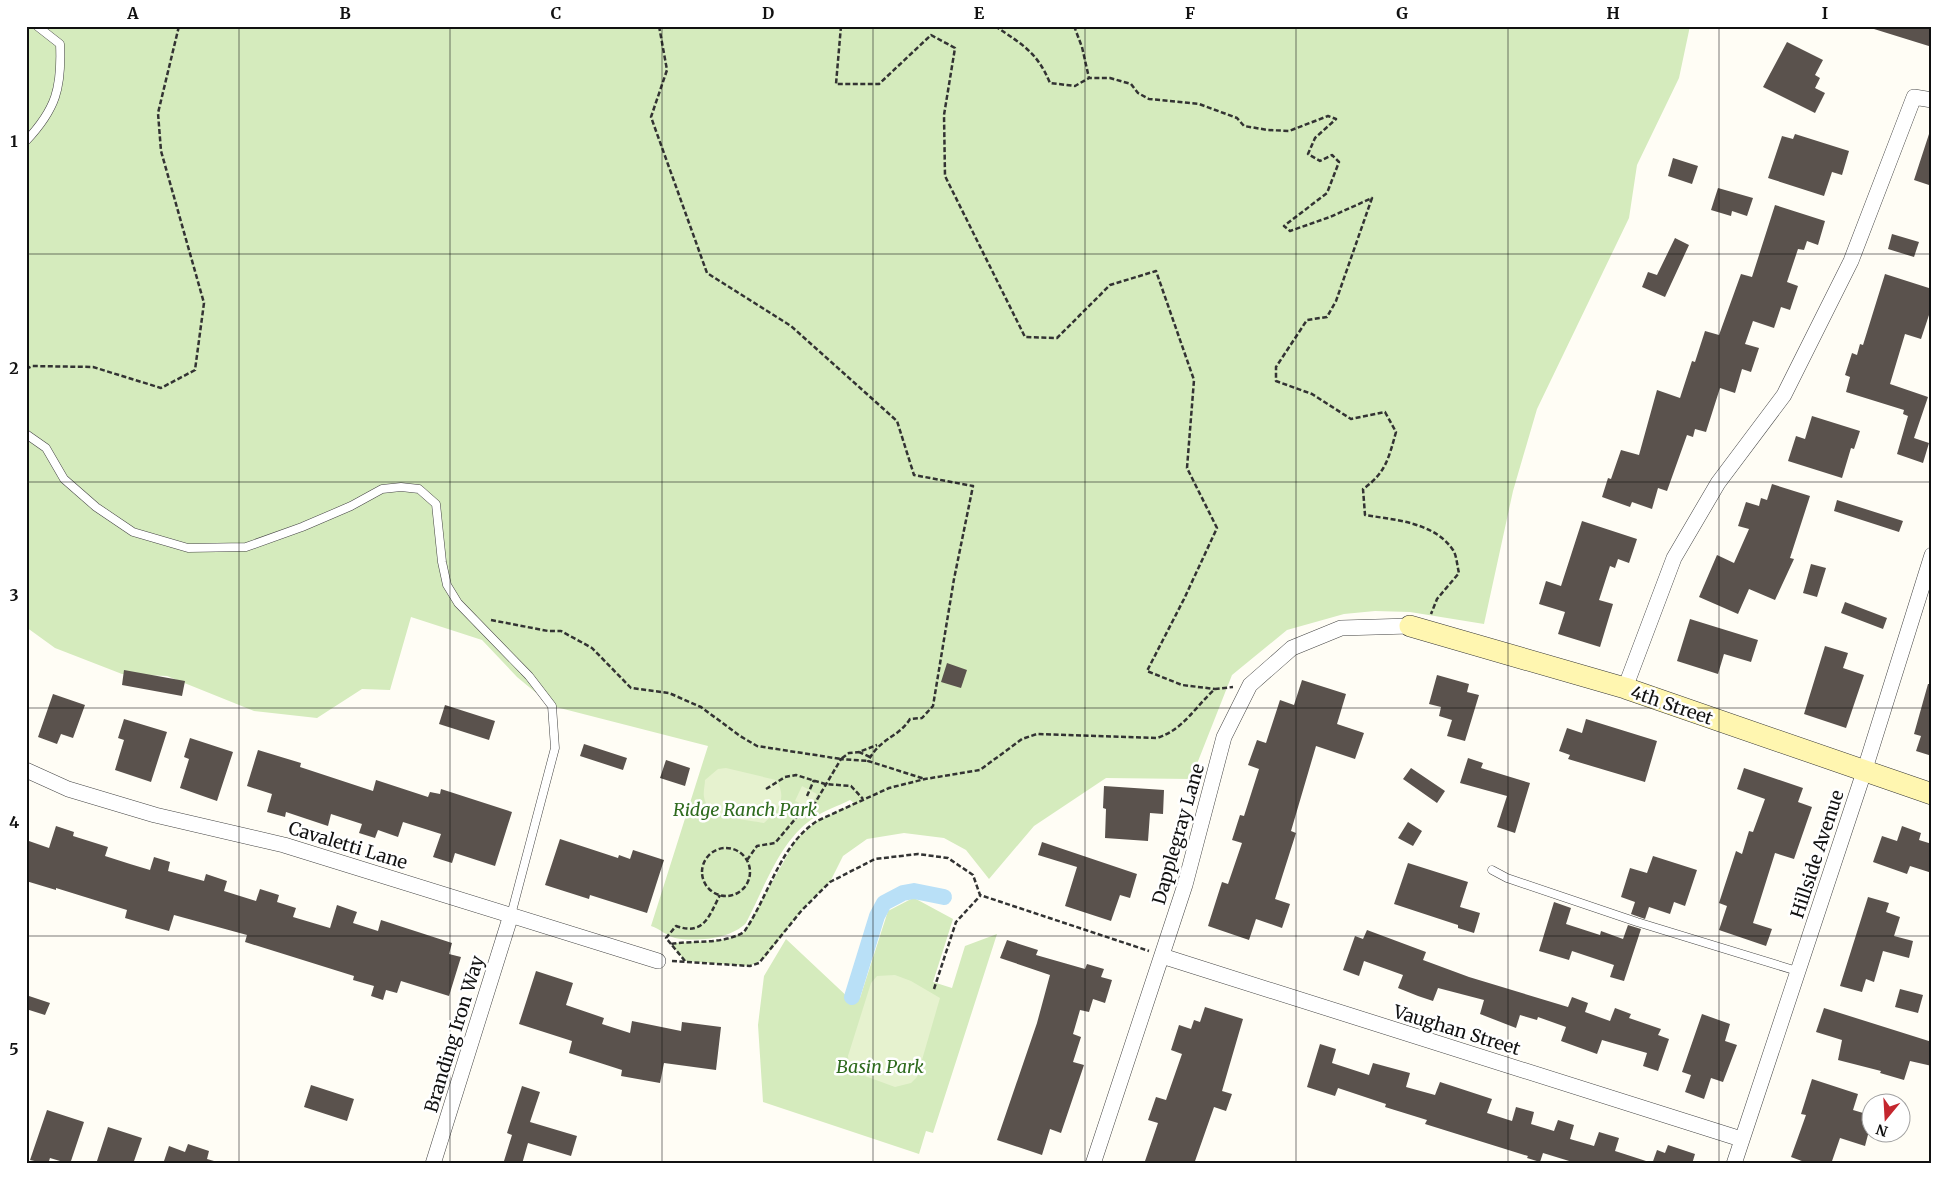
<svg xmlns="http://www.w3.org/2000/svg" width="1958" height="1190" font-family="Merriweather,serif">
  <style>
    .green { fill: #d5ebbd }
    .pitch { fill: #e6f2cf }
    .lines { fill: none; stroke-linecap: round; stroke-linejoin: round }
    .canal { stroke: #b9e0f7; stroke-width: 16 }
    .building { fill: #5a524d }
    .lane-casing { stroke: #444; stroke-width: 9 }
    .street-casing { stroke: #444; stroke-width: 16 }
    .secondary-casing { stroke: #333; stroke-width: 22 }
    .path { stroke: #333; stroke-width: 2.5; stroke-dasharray: 5 2.5; stroke-linecap: butt }
    .lane { stroke: #fff; stroke-width: 8 }
    .street { stroke: #fff; stroke-width: 15 }
    .secondary { stroke: #fff6b0; stroke-width: 21 }
    .grid { fill: none; stroke: #111; stroke-width: 1; stroke-opacity: 0.55 }
    .labels { text-anchor: middle; dominant-baseline: central; stroke-width: 5; stroke-linejoin: round; paint-order: stroke }
    .street-label { font-size: 18px; fill: #111; stroke: #fff }
    .park-label { font-size: 18px; font-style: italic; fill: #2f6b1f; stroke: #fff }
    .neatline { fill: none; stroke: #111; stroke-width: 2 }
    .grid-label { font-size: 16px; text-anchor: middle; font-weight: bold; fill: #111 }
  </style>
  <rect width="100%" height="100%" fill="#fffdf5"/>
  <!-- green -->
  <path class="green" d="M26 26H1690L1679 78 1637 165 1629 218 1537 409 1513 491 1484 624 1410 612 1375 611 1344 614 1287 630 1232 675 1191 779 1106 778 1034 826 989 879 966 850 944 838 904 833 867 839 843 856 830 882 802 910 765 958 750 966 685 961 671 944C695 940 722 945 744 932L797 838 817 821 854 803 850 800C838 806 823 811 812 819 779 842 764 889 746 923 731 939 696 942 675 938 667 936 660 929 651 926L708 746 552 706 517 677 482 640 411 617 390 690 362 689 317 718 254 711 167 676 122 674 55 648 26 627Z
    M911 899H916L953 919 933 982 952 988 965 946 997 934 933 1133 926 1131 919 1154 763 1102 758 1025 764 976 786 939 852 1001 860 998 888 911Z"/>
  <!-- pitch -->
  <path class="pitch" d="M726 768 776 780C788 798 778 811 764 823 748 820 706 817 704 797 703 792 705 785 705 780L718 769Z
    M802 786 817 794 810 808 795 801Z
    M895 975 911 981 940 998 917 1077 911 1083 895 1087 854 1072 849 1065 848 1056 871 983 877 976Z"/>
  <g class="lines">
    <!-- canal -->
    <path class="canal" d="M852 997 877 916 884 903 903 893 914 891 944 897"/>
  </g>
  <!-- building -->
  <path class="building" d="M1875 26H1932V47L1874 29Z
    M1787 42 1823 60 1815 75 1820 78 1815 88 1825 93 1815 113 1763 87Z
    M1795 134 1849 151 1842 175 1832 172 1824 196 1768 178 1782 136 1793 139Z
    M1929 134 1932 135V186L1914 180Z
    M1673 158 1698 166 1692 184 1668 176Z
    M1718 188 1753 198 1747 216 1732 211 1731 216 1711 210Z
    M1775 205 1825 221 1818 245 1807 241 1804 250 1798 249 1787 282 1798 286 1790 310 1781 307 1774 328 1753 321 1745 344 1759 348 1751 372 1742 369 1735 393 1720 388 1706 432 1695 429 1693 437 1687 435 1667 491 1658 488 1652 509 1632 502 1630 507 1602 497 1608 478 1611 479 1621 450 1639 455 1657 390 1680 398 1692 361 1695 362 1705 331 1719 335 1741 274 1752 277Z
    M1892 234 1919 242 1914 257 1888 249Z
    M1675 238 1689 245 1665 297 1642 287 1648 272 1657 275Z
    M1885 274 1932 289V306L1921 339 1905 334 1890 384 1928 397 1914 438 1929 443 1923 463 1897 454 1908 416 1903 414 1904 410 1846 392 1850 377 1845 375 1852 353 1857 355 1860 344 1863 345Z
    M1812 416 1860 431 1854 449 1851 448 1842 478 1788 461 1796 436 1805 439Z
    M1772 484 1810 496 1790 558 1794 559 1775 600 1749 589 1738 614 1699 597 1717 555 1734 563 1749 529 1738 526 1746 502 1759 506 1761 498 1767 500Z
    M1837 500 1903 521 1899 532 1834 511Z
    M1582 521 1637 539 1629 563 1618 559 1615 568 1610 566 1599 600 1613 604 1600 647 1558 634 1565 612 1539 604 1546 581 1561 586Z
    M1811 564 1826 568 1817 597 1803 593Z
    M1845 602 1887 618 1883 629 1841 613Z
    M1690 619 1758 640 1751 662 1724 654 1718 674 1677 661Z
    M1825 646 1848 653 1843 668 1864 675 1846 728 1804 714Z
    M947 663 967 670 961 688 941 682Z
    M124 670 185 681 182 696 122 685Z
    M1437 675 1469 684 1467 692 1479 695 1465 741 1447 736 1452 720 1439 716 1441 707 1429 704Z
    M1302 680 1346 694 1337 724 1364 733 1355 759 1316 746 1291 831 1296 833 1275 899 1290 904 1282 928 1256 919 1249 940 1208 926 1222 882 1228 884 1242 843 1232 840 1240 815 1244 816 1259 769 1248 765 1257 740 1266 743 1280 700 1294 705Z
    M1928 684H1932V756L1916 751 1921 736 1914 734Z
    M53 694 85 705 73 738 61 734 57 744 38 737Z
    M445 705 495 721 489 740 439 724Z
    M124 719 167 732 151 782 115 770 124 740 118 738Z
    M1586 719 1657 741 1645 782 1568 759 1570 755 1559 751 1567 728 1582 733Z
    M190 738 233 752 217 801 180 788 189 759 184 757Z
    M584 744 627 758 623 770 580 756Z
    M258 750 301 763 300 767 373 791 376 780 428 797 430 792 440 794 441 789 512 812 495 866 455 853 452 863 433 857 441 834 403 822 398 837 378 830 375 838 359 833 362 824 331 814 328 826 286 812 285 817 267 812 272 794 247 786Z
    M1468 758 1483 763 1481 768 1530 783 1515 833 1497 827 1507 796 1460 783Z
    M666 760 690 768 685 786 660 778Z
    M1411 768 1445 791 1437 803 1403 779Z
    M1744 768 1803 788 1798 802 1812 807 1794 859 1775 853 1753 923 1772 929 1766 946 1719 930 1727 906 1719 903 1736 851 1742 854 1749 831 1753 832 1765 799 1737 789Z
    M1104 786 1164 790 1163 814 1150 813 1148 841 1105 838 1106 809 1103 808Z
    M1408 822 1422 831 1413 846 1398 838Z
    M56 826 74 832 73 836 108 847 105 856 130 864 150 870 154 857 170 862 168 871 204 881 206 874 227 881 224 891 256 901 260 889 279 895 277 902 296 908 293 917 330 928 337 905 357 912 353 923 378 931 381 920 452 943 449 954 461 957 449 996 401 981 397 993 386 990 383 1000 371 996 374 986 353 980 354 976 245 942 247 935 174 915 169 931 125 918 127 910 56 888V890L26 881V840L49 848Z
    M1902 826 1921 833 1919 840 1932 844V873L1910 866 1907 874 1873 862 1882 836 1897 841Z
    M560 839 618 858 619 855 630 859 633 850 664 860 647 913 590 895 589 899 545 885Z
    M1042 842 1137 874 1130 898 1120 895 1111 921 1065 906 1077 867 1038 855Z
    M1653 856 1697 870 1685 906 1674 902 1670 914 1649 907 1645 919 1631 914 1635 902 1621 897 1630 868 1647 873Z
    M1408 863 1468 882 1460 907 1480 913 1474 933 1458 928V925L1394 904Z
    M1868 897 1889 903 1886 912 1900 917 1894 936 1913 941 1909 958 1883 951 1874 982 1866 979 1862 992 1840 986Z
    M1554 902 1571 908 1566 924 1600 935 1601 931 1623 939 1628 925 1641 929 1624 981 1610 977 1614 965 1572 951 1569 960 1539 951Z
    M1367 930 1426 952 1423 960 1469 977 1568 1007 1572 997 1588 1003 1585 1012 1610 1021 1615 1008 1631 1014 1629 1018 1661 1029 1658 1035 1669 1039 1658 1071 1643 1066 1647 1053 1602 1040 1597 1054 1561 1041 1566 1027 1538 1017 1537 1020 1520 1015 1516 1028 1480 1014 1484 1000 1438 988 1433 1001 1418 996 1398 988 1403 975 1364 961 1359 976 1343 970 1355 936 1363 939Z
    M1007 940 1038 950 1036 955 1085 969 1087 964 1104 969 1101 977 1112 980 1105 1003 1093 999 1089 1012 1080 1010 1073 1034 1081 1037 1073 1062 1084 1065 1061 1133 1050 1129 1042 1155 997 1140 1037 1023 1050 975 1000 958Z
    M536 971 573 983 566 1005 604 1018 602 1024 630 1033 632 1021 681 1031 682 1022 721 1027 716 1070 664 1063 660 1083 621 1076 622 1070 569 1053 572 1041 519 1024Z
    M1900 989 1923 995 1918 1013 1895 1007Z
    M26 995 50 1003 45 1015 26 1009Z
    M1205 1007 1243 1019 1222 1091 1232 1094 1226 1111 1214 1107 1194 1164H1144L1158 1123 1148 1120 1156 1097 1166 1100 1182 1054 1171 1050 1179 1025 1191 1029 1194 1020 1200 1022Z
    M1824 1008 1932 1042V1066L1910 1061 1904 1080 1880 1073 1881 1071 1838 1060 1842 1040 1816 1032Z
    M1702 1014 1730 1024 1725 1041 1737 1045 1723 1082 1711 1078 1704 1099 1685 1092 1691 1075 1682 1072Z
    M1320 1044 1336 1049 1332 1063 1369 1075 1373 1063 1410 1073 1406 1087 1435 1095 1440 1082 1492 1099 1487 1113 1512 1121 1516 1107 1534 1112 1531 1124 1554 1131 1558 1120 1574 1125 1570 1139 1594 1146 1599 1132 1619 1138 1615 1151 1646 1161V1164H1579L1543 1153 1540 1162 1527 1158 1528 1156 1425 1124 1427 1120 1385 1107 1386 1104 1338 1088 1335 1096 1307 1087Z
    M1812 1079 1858 1094 1853 1110 1870 1115V1127L1865 1146 1840 1138 1831 1164H1810L1791 1157 1806 1115 1801 1114Z
    M311 1085 354 1099 347 1121 304 1107Z
    M522 1086 540 1092 530 1122 577 1136 571 1156 528 1143 522 1164 504 1161 512 1135 507 1133Z
    M47 1110 84 1122 70 1164 50 1158 48 1164 30 1160Z
    M108 1127 142 1138 133 1164H96Z
    M188 1144 209 1151 207 1159 214 1161V1164H163L169 1146 185 1152Z
    M1668 1145 1695 1154 1692 1164H1652L1657 1150 1665 1153Z"/>
  <g class="lines">
    <!-- lane casing -->
    <g class="lane-casing">
      <path id="lane" d="M26 141C56 109 62 88 60 44L37 26
        M26 434 46 448 64 479 96 507 133 532 188 548 246 547 302 527 351 506 382 489 401 487 419 489 436 504 442 562 447 585 458 603 529 676 552 706 555 748 511 915
        M1492 870 1507 878 1637 922 1797 971"/>
    </g>
    <!-- street casing -->
    <g class="street-casing">
      <path id="street" d="M1625 688 1674 558 1718 483 1784 395 1851 261 1914 97 1932 100
        M26 770 68 789 155 815 284 845 658 961
        M1162 956 1741 1139
        M433 1164 511 915
        M1093 1164 1185 885 1224 737 1250 685 1292 648 1341 628 1410 626
        M1734 1164 1864 772 1932 555"/>
    </g>
    <!-- secondary casing -->
    <g class="secondary-casing">
      <path id="secondary" d="M1410 626 1625 688 1932 794"/>
    </g>
    <!-- path -->
    <path class="path" d="M659 26 667 70 651 117 707 273 791 326 897 421 914 475 973 486 954 579 933 706 922 718 910 719C898 738 881 737 868 761L925 779
      M841 26 836 84H879L931 35 955 48 944 115 945 176 1025 337 1057 338 1110 285 1156 271 1194 380 1187 468 1217 528 1184 599 1147 671 1182 685 1215 689
      M995 26C1023 45 1037 52 1050 83L1075 86 1089 78H1110L1131 84 1138 93 1149 99 1199 104 1237 118 1244 126 1268 130 1289 131 1328 116 1336 119 1315 138 1308 154 1320 161 1332 155 1339 162 1327 193 1284 226 1290 231 1330 217 1372 198 1336 301 1327 317 1307 320 1276 367V381L1312 394 1351 419 1385 412 1396 432C1389 457 1386 473 1363 489L1365 515C1395 520 1434 522 1453 550 1457 556 1457 566 1459 573L1437 599 1431 614
      M1074 26 1082 47 1089 78
      M26 369 32 366 93 367 161 388 195 370 204 303 161 151 158 113 179 26
      M491 620 548 631H561L592 648 631 688 669 693 701 707 740 736 757 746 841 759 849 753 859 752
      M870 757 859 752 877 745
      M766 789 785 777 796 775 825 784 851 786 863 799
      M807 796 814 780
      M702 872a24 24 0 1 1 48 0a24 24 0 1 1-48 0Z
      M747 860 757 846 775 843 802 811 812 808 841 759 868 761
      M671 944 666 938 676 926C704 936 709 916 720 895
      M672 961 750 966 759 963 802 910 830 882 875 859 918 854 948 858 973 875 980 895 1149 951
      M685 961 671 944C695 940 722 945 744 932 769 896 779 846 817 821L889 788 925 779 980 770 1022 739 1037 734 1157 738C1183 730 1195 707 1215 689L1233 687
      M934 989 956 922 980 896"/>
    <!-- lane -->
    <use href="#lane" class="lane"/>
    <!-- street -->
    <use href="#street" class="street"/>
    <!-- secondary -->
    <use href="#secondary" class="secondary"/>
  </g>
  <!-- grid -->
  <path class="grid" d="M239 26V1164M450 26V1164M662 26V1164M873 26V1164M1085 26V1164M1296 26V1164M1508 26V1164M1719 26V1164M26 254H1932M26 482H1932M26 708H1932M26 936H1932"/>
  <g class="labels">
    <!-- street labels -->
    <g class="street-label">
      <text transform="translate(1672 705) rotate(19)">4th Street</text>
      <text transform="translate(1178 834) rotate(-74)">Dapplegray Lane</text>
      <text transform="translate(348 845) rotate(17)">Cavaletti Lane</text>
      <text transform="translate(1817 854) rotate(-72)">Hillside Avenue</text>
      <text transform="translate(1457 1030) rotate(17)">Vaughan Street</text>
      <text transform="translate(454 1034) rotate(-73)">Branding Iron Way</text>
    </g>
    <!-- park labels -->
    <g class="park-label">
      <text x="745" y="809">Ridge Ranch Park</text>
      <text x="880" y="1066">Basin Park</text>
    </g>
  </g>
  <!-- border -->
  <rect width="1958" height="1190" fill="none" stroke="#ffffff" stroke-width="55"/>
  <!-- north arrow -->
  <g transform="translate(1886 1118) rotate(198)"><circle r="24" fill="#ffffff" stroke="#a0a0a0"/>
  <path d="M0-4L9 19L0 12L-9 19Z" fill="#c4262e"/>
  <text y="-8" font-size="14" font-weight="bold" text-anchor="middle" fill="#111111">N</text>
  </g>
  <rect x="28" y="28" width="1902" height="1134" class="neatline"/>
  <g class="grid-label">
    <text x="133" y="19">A</text>
    <text x="345" y="19">B</text>
    <text x="556" y="19">C</text>
    <text x="768" y="19">D</text>
    <text x="979" y="19">E</text>
    <text x="1190" y="19">F</text>
    <text x="1402" y="19">G</text>
    <text x="1613" y="19">H</text>
    <text x="1825" y="19">I</text>
    <text x="14" y="147">1</text>
    <text x="14" y="374">2</text>
    <text x="14" y="601">3</text>
    <text x="14" y="828">4</text>
    <text x="14" y="1055">5</text>
  </g>
</svg>
